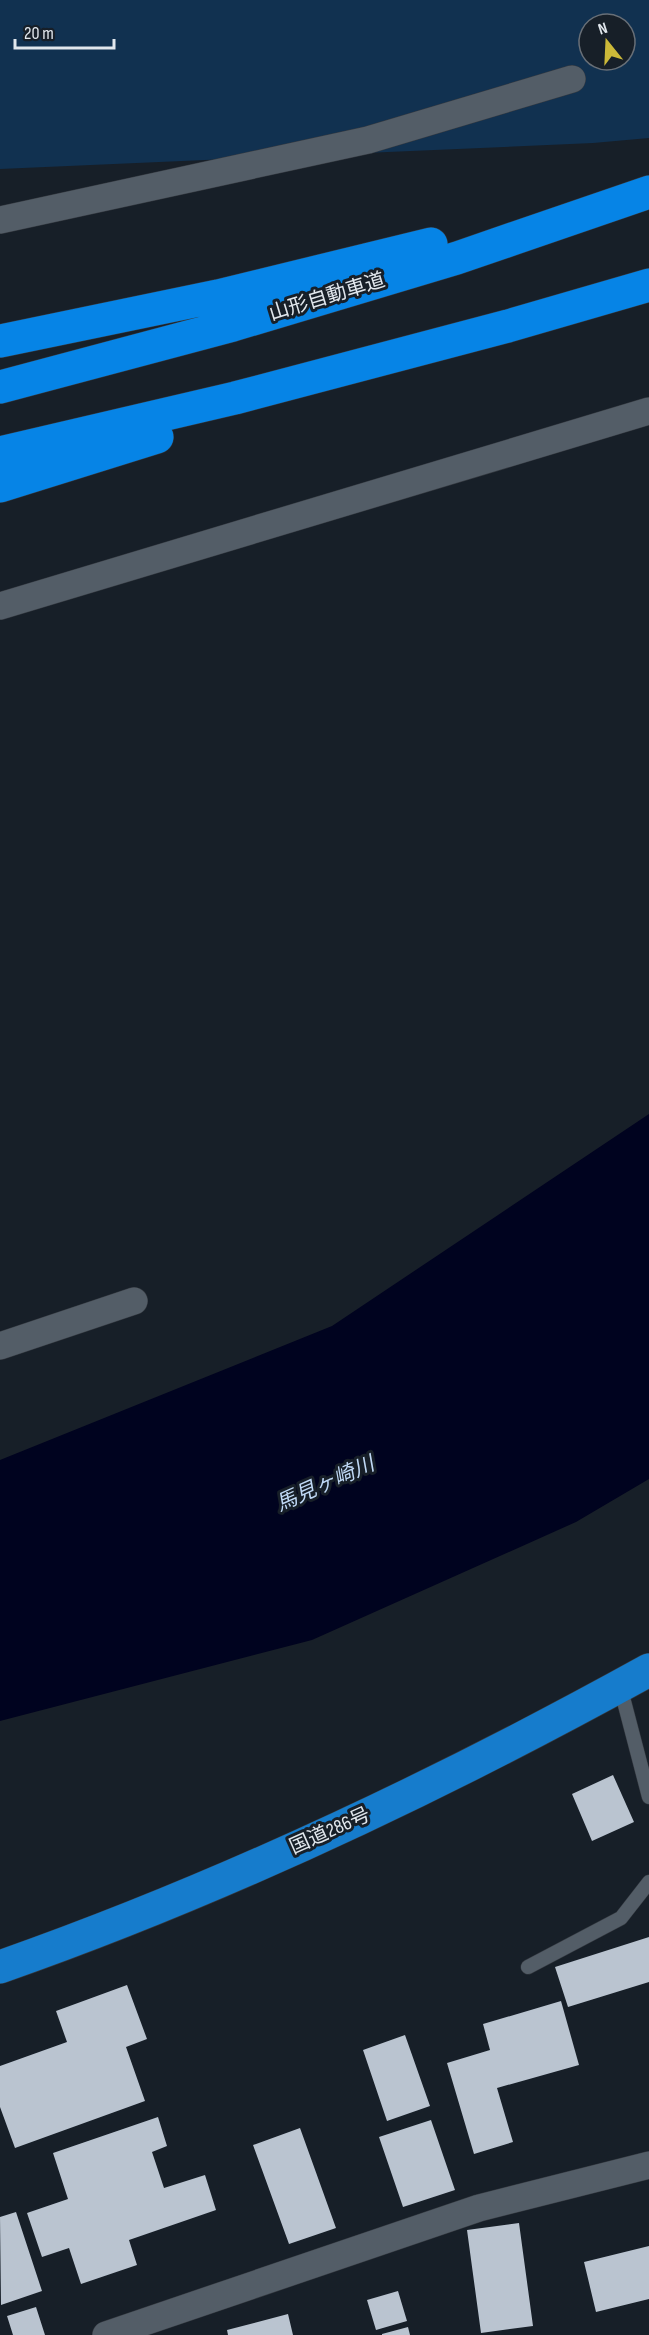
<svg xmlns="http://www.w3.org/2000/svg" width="649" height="2335" font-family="'Sofia Sans Condensed','Noto Sans JP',sans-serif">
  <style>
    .green { fill: #113150; fill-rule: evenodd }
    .water { fill: #00031f }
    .building { fill: #bac4d0 }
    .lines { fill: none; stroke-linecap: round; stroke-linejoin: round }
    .service-casing { stroke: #353a41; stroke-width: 15 }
    .minor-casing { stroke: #353a41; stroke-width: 28 }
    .trunk-casing { stroke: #353a41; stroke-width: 34 }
    .motorway-casing { stroke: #353a41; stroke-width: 34 }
    .service { stroke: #535d67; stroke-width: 14 }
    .minor { stroke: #535d67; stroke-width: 27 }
    .trunk { stroke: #167ccc; stroke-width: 33 }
    .motorway { stroke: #0684e6; stroke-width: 33 }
    .labels { text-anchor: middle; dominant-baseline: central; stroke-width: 6; stroke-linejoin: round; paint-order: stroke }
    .street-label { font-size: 20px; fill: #e1e7ed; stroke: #171f28 }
    .water-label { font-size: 21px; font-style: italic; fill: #c0d9f6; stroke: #171f28 }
  </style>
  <rect width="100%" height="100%" fill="#171f28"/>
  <!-- green -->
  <path class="green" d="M0 0H649V138L593 143 0 169ZM589 24H625V60H589Z"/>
  <!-- water -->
  <path class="water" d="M649 1114V1479L576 1522 312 1640 0 1721V1460L332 1326Z"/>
  <!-- building -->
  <path class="building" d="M613 1775 634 1822 592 1841 572 1794Z
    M649 1937V1982L568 2007 555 1967Z
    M127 1985 147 2039 126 2047 145 2101 15 2148 0 2107V2066L67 2042 56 2011Z
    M561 2001 579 2065 497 2088 513 2142 474 2154 447 2063 490 2050 483 2024Z
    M405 2035 430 2106 387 2121 363 2050Z
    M158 2117 167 2146 152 2152 164 2188 205 2175 216 2210 129 2240 137 2265 81 2284 69 2248 42 2257 27 2213 68 2199 53 2153Z
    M431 2120 455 2190 403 2207 379 2137Z
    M300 2128 336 2228 289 2244 253 2145Z
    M16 2212 42 2291 1 2305 0 2217Z
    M519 2223 533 2326 481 2333 467 2230Z
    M649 2246V2299L596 2312 584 2262Z
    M398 2291 407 2321 376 2330 367 2300Z
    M36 2307 45 2335H13L7 2316Z
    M288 2314 293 2335H228L227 2330Z
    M408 2327 410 2335H382V2334Z"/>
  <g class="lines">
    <!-- service casing -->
    <g class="service-casing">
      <path id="service" d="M620 1686 649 1797
        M528 1967 621 1918 649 1882"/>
    </g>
    <!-- minor casing -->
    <g class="minor-casing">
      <path id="minor" d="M0 220 368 140 572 79
        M0 606 649 411
        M0 1346 134 1301
        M106 2335 479 2208 649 2165"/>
    </g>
    <!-- trunk casing -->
    <g class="trunk-casing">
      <path id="trunk" d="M0 1967C225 1888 441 1785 649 1670"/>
    </g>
    <!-- motorway casing -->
    <g class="motorway-casing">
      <path id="motorway" d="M0 341 218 296 431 244
        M0 387 233 325 457 258 649 192
        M0 453 235 398 508 326 649 285
        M0 486 157 437"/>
    </g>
    <!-- service -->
    <use href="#service" class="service"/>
    <!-- minor -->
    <use href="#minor" class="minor"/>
    <!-- trunk -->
    <use href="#trunk" class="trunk"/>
    <!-- motorway -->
    <use href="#motorway" class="motorway"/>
  </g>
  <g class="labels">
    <!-- street labels -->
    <g class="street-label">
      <text transform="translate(327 297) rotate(-17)">山形自動車道</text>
      <text transform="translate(330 1831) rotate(-24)">国道286号</text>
    </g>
    <!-- water labels -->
    <g class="water-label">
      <text transform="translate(325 1484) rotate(-24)">馬見ヶ崎川</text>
    </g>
  </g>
  <!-- north arrow -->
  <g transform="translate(607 42) rotate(342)"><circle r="28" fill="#171f28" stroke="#686f77" stroke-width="1.5"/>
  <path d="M0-4.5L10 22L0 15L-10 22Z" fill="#ccb939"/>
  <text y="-9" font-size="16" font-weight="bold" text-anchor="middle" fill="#e1e7ed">N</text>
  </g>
  <!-- scale -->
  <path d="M15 39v9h99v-9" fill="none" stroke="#e1e7ed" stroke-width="3"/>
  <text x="24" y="39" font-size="18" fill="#e1e7ed" stroke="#171f28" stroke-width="4.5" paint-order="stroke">20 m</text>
</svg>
